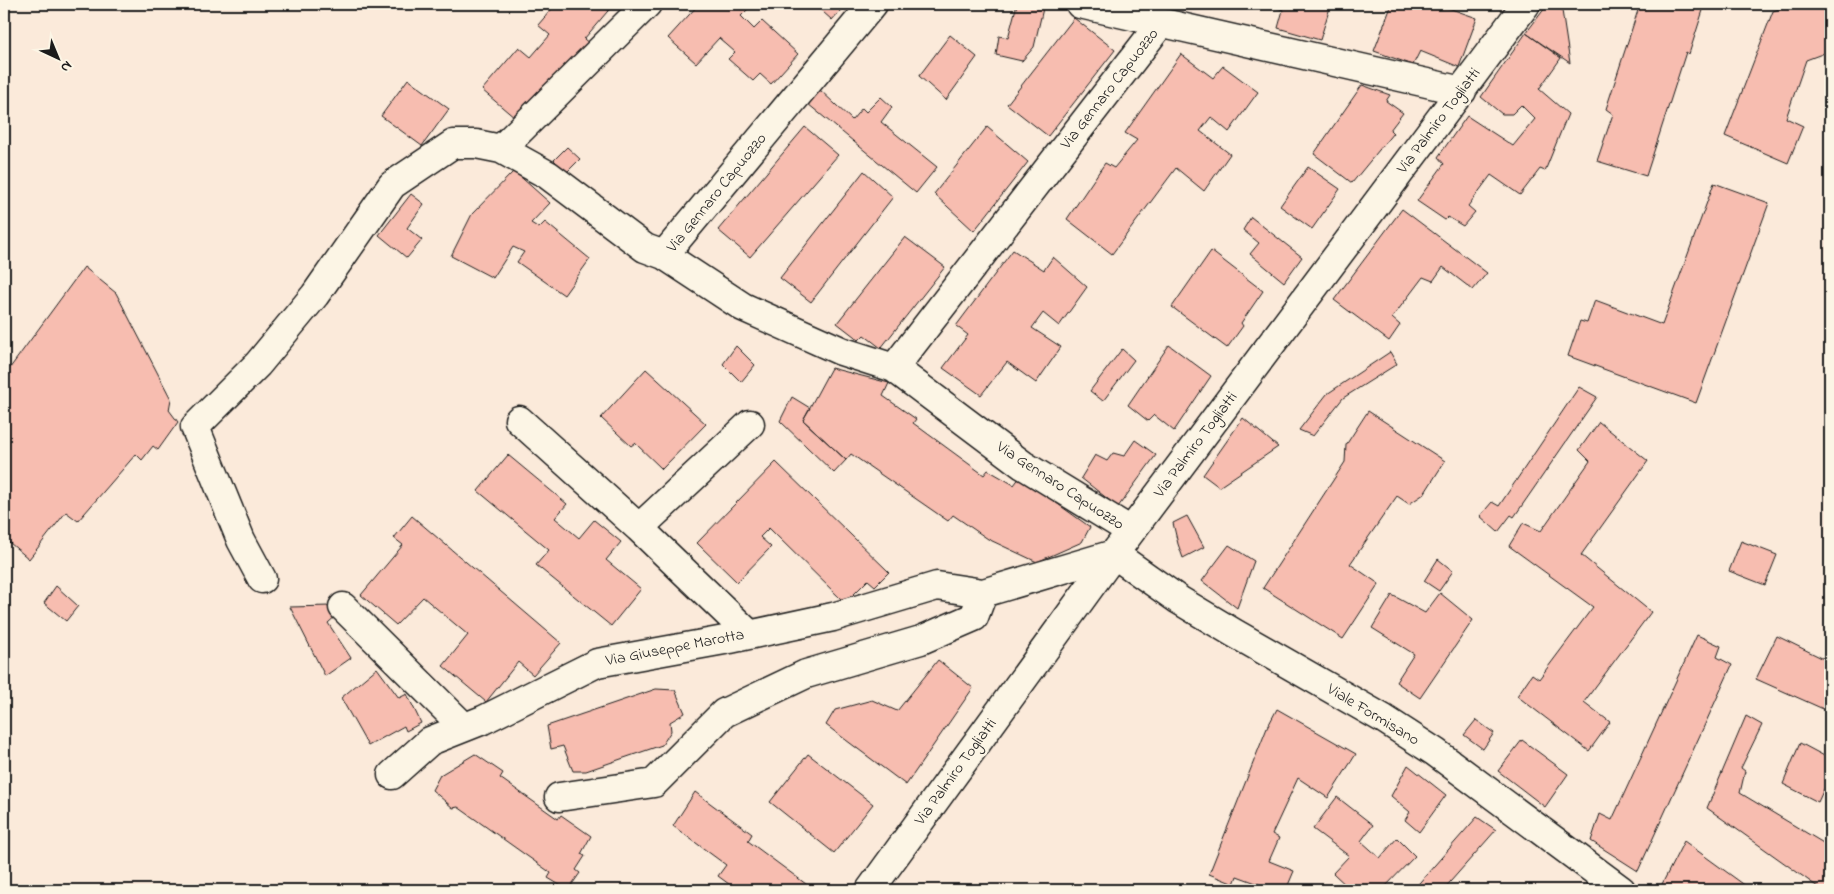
<svg xmlns="http://www.w3.org/2000/svg" width="1834" height="894" font-family="'Indie Flower',sans-serif">
  <style>
    .building { fill: #f7bdb0; stroke: #1c1c1c }
    .lines { fill: none; stroke-linecap: round; stroke-linejoin: round }
    .minor-casing { stroke: #1c1c1c; stroke-width: 31 }
    .minor { stroke: #fcf5e5; stroke-width: 28 }
    .labels { text-anchor: middle; dominant-baseline: central; stroke-width: 5; stroke-linejoin: round; paint-order: stroke }
    .street-label { font-size: 16px; fill: #1c1c1c; stroke: #fcf5e5 }
  </style>
  <rect width="100%" height="100%" fill="#fbeada"/>
  <filter id="ink" filterUnits="userSpaceOnUse"><feTurbulence type="fractalNoise" baseFrequency=".02" numOctaves="2"/><feDisplacementMap in="SourceGraphic" scale="10" xChannelSelector="R" yChannelSelector="G"/><feConvolveMatrix kernelMatrix="1 2 1 2 8 2 1 2 1" color-interpolation-filters="sRGB"/></filter>
  <g filter="url(#ink)">
    <!-- building -->
    <path class="building" d="M556 4 613 5 584 39 590 44 547 96 539 90 515 118 482 90 519 47 531 57 550 35 538 25Z
      M699 4H753L741 16 754 29 762 21 798 54 771 84 760 74 753 81 728 59 735 52 719 38 696 63 668 38Z
      M814 4H846L832 20Z
      M1017 4H1044L1034 47 1022 61 996 55 999 36 1008 38Z
      M1267 4H1331L1320 40 1278 28 1283 10Z
      M1392 4H1437L1477 18 1459 67 1420 51 1413 65 1374 51Z
      M1548 4H1561L1570 63 1526 33Z
      M1640 4H1705L1689 54 1686 52 1646 176 1597 161 1613 114 1606 109Z
      M1795 4H1801L1802 5 1805 4H1830V51L1806 60 1786 118 1803 126 1788 163 1725 136 1773 11Z
      M1074 18 1115 50 1048 136 1007 104Z
      M1526 33 1561 58 1539 89 1568 114 1545 171 1540 169 1520 195 1491 175 1468 206 1475 212 1463 226 1448 217 1445 220 1417 201 1444 164 1438 157 1467 116 1513 146 1535 119 1521 105 1512 114H1502L1481 97Z
      M950 35 977 57 946 100 919 76Z
      M1181 54 1213 78 1223 66 1258 92 1229 132 1211 117 1200 131 1230 154 1204 191 1176 168 1112 254 1067 219 1105 163 1114 168 1137 140 1125 133Z
      M408 79 449 109 422 146 381 116Z
      M1362 85 1390 95 1386 101 1403 113 1390 130 1393 133 1352 183 1314 154Z
      M819 89 852 120 862 108 866 112 881 97 892 107 881 122 937 167 916 193 808 104Z
      M805 127 838 155 750 257 718 230Z
      M987 127 1028 162 974 231 934 194Z
      M567 147 580 159 566 173 554 160Z
      M1308 167 1340 189 1312 229 1280 206Z
      M514 171 550 203 531 223 539 228 545 222 590 259 564 295 517 262 524 252 513 247 493 278 451 256 472 214Z
      M864 171 893 197 811 302 780 278Z
      M1714 183 1769 203 1696 403 1568 356 1580 321 1587 323 1595 300 1662 325Z
      M411 194 424 204 407 228 422 240 407 258 379 235Z
      M1402 209 1487 273 1473 290 1443 267 1433 281 1423 277 1392 318 1400 325 1389 341 1334 300Z
      M1251 217 1302 257 1284 282 1250 254 1259 243 1243 230Z
      M905 237 945 267 881 348 864 335 859 340 837 323Z
      M1013 250 1044 270 1053 257 1087 287 1059 326 1043 313 1032 328 1061 347 1036 383 1007 362 981 395 943 368 968 335 956 326Z
      M1211 251 1263 291 1241 323 1243 326 1227 348 1172 307Z
      M84 267 116 293 171 399 169 410 178 422 158 450 153 446 142 460 136 454 78 521 66 512 29 559 4 538V376Z
      M1169 345 1211 376 1174 431 1154 415 1148 421 1128 405Z
      M736 346 755 365 741 382 723 364Z
      M1122 349 1134 360 1103 401 1090 391Z
      M1390 352 1397 364 1343 398 1313 436 1299 430 1327 394Z
      M831 368 889 383 883 396 916 419 913 423 984 475 988 470 1014 485 1020 477 1090 527 1082 542 1037 562 988 539 953 515 948 521 851 454 846 460 803 420Z
      M646 369 706 424 662 469 635 443 631 446 601 418Z
      M1579 387 1597 397 1514 517 1511 515 1498 532 1480 516 1492 502 1499 506Z
      M792 397 810 408 803 420 846 460 834 473 780 421Z
      M1368 411 1445 461 1424 494 1409 504 1397 496 1350 564 1379 584 1343 639 1263 588 1345 462 1346 445Z
      M1243 418 1278 447 1219 487 1203 475Z
      M1599 422 1648 461 1581 555 1651 612 1584 702 1610 722 1589 751 1517 696 1532 674 1539 679 1593 607 1509 546 1523 523 1541 531 1590 461 1579 450Z
      M1135 440 1156 455 1118 507 1081 478 1095 455 1107 461 1113 453 1124 456Z
      M508 455 567 504 555 518 579 538 594 520 621 542 606 560 641 589 611 626 536 565 549 550 478 491Z
      M776 462 889 572 875 586 868 580 845 603 769 528 760 537 771 547 737 582 697 543Z
      M412 516 561 643 533 675 518 662 486 702 443 666 468 635 423 597 396 625 361 595 403 545 394 538Z
      M1187 516 1204 547 1183 558 1178 544 1173 523Z
      M1741 541 1777 555 1765 585 1729 571Z
      M1229 545 1254 561 1237 608 1202 581Z
      M1829 555H1830V583L1824 582Z
      M1438 559 1453 571 1439 591 1424 581Z
      M56 586 78 606 66 621 44 603Z
      M1440 593 1473 620 1420 698 1396 682 1414 654 1372 628 1392 595 1425 613Z
      M330 606 338 614 328 623 351 658 325 676 290 607Z
      M1697 635 1721 646 1717 657 1732 665 1638 871 1591 841 1600 814 1612 820Z
      M1777 636 1830 662V712L1756 679Z
      M938 660 973 688 906 785 826 725 835 710 872 700 897 711Z
      M377 668 399 698 407 694 421 723 406 731 404 726 368 746 341 698Z
      M656 689 675 690 685 713 670 722 671 731 662 745 586 771H573L563 746 551 749 547 726Z
      M1277 709 1356 754 1328 798 1298 778 1272 834 1279 838 1269 861 1294 871 1286 890H1275L1237 876 1234 884 1209 874 1267 728Z
      M1746 716 1762 725 1741 768 1745 771 1740 793 1830 847V890H1822L1707 808Z
      M1476 720 1494 733 1483 749 1464 735Z
      M1522 740 1568 774 1545 807 1498 771Z
      M1800 743 1830 759V776L1818 802 1783 784Z
      M475 754 503 773 500 778 558 819 561 815 591 836 581 854 585 856 576 870 580 873 568 890 548 878 551 873 458 807 453 808 432 790 440 775Z
      M808 754 873 804 834 853 770 802Z
      M1408 765 1446 795 1419 832 1405 820 1410 812 1391 796Z
      M695 792 752 834 748 841 814 890H737L718 876 726 865 673 826Z
      M1337 797 1373 825 1361 841 1380 858 1397 838 1415 856 1382 890H1351L1333 873 1349 856 1313 829Z
      M1477 817 1496 830 1443 890H1413Z
      M1684 841 1750 889 1748 890H1659Z"/>
    <g class="lines">
      <!-- minor casing -->
      <g class="minor-casing">
        <path id="minor" d="M873 4 664 255 743 307 841 351 894 368 1023 465 1131 531
          M1080 4 1462 91
          M501 149 647 4
          M894 368 1161 23
          M519 420 639 528 749 634
          M639 528 750 424
          M1114 554 1179 600 1234 633 1384 719 1435 752 1621 890
          M262 579 241 540 195 427 258 364 315 295 392 185 453 144H476L501 149 548 175 645 248 664 255
          M343 607 464 727
          M392 775 430 741 483 720 597 663 730 639 833 617 937 586 983 593 1114 554
          M559 797 654 783 724 713 806 674 921 640 974 617 983 593
          M870 890 1114 554 1526 4"/>
      </g>
      <!-- minor -->
      <use href="#minor" class="minor"/>
    </g>
  </g>
  <g class="labels">
    <!-- street labels -->
    <g class="street-label">
      <text transform="translate(1110 89) rotate(-52)">Via Gennaro Capuozzo</text>
      <text transform="translate(1439 121) rotate(-53)">Via Palmiro Togliatti</text>
      <text transform="translate(717 193) rotate(-51)">Via Gennaro Capuozzo</text>
      <text transform="translate(1196 445) rotate(-53)">Via Palmiro Togliatti</text>
      <text transform="translate(1060 486) rotate(33)">Via Gennaro Capuozzo</text>
      <text transform="translate(675 648) rotate(-11)">Via Giuseppe Marotta</text>
      <text transform="translate(1373 715) rotate(31)">Viale Formisano</text>
      <text transform="translate(956 772) rotate(-54)">Via Palmiro Togliatti</text>
    </g>
  </g>
  <!-- margin -->
  <rect width="1834" height="894" fill="none" stroke="#fcf5e5" stroke-width="20"/>
  <rect x="10" y="10" width="1814" height="874" fill="none" stroke="#1c1c1c" stroke-width="2" filter="url(#ink)"/>
  <!-- north arrow -->
  <g transform="translate(58 58) rotate(136)" stroke="#fcf5e5" stroke-width="4" paint-order="stroke">
  <path d="M0-4L9 19L0 12L-9 19Z" fill="#1c1c1c"/>
  <text y="-8" font-size="14" font-weight="bold" text-anchor="middle" fill="#1c1c1c">N</text>
  </g>
</svg>
